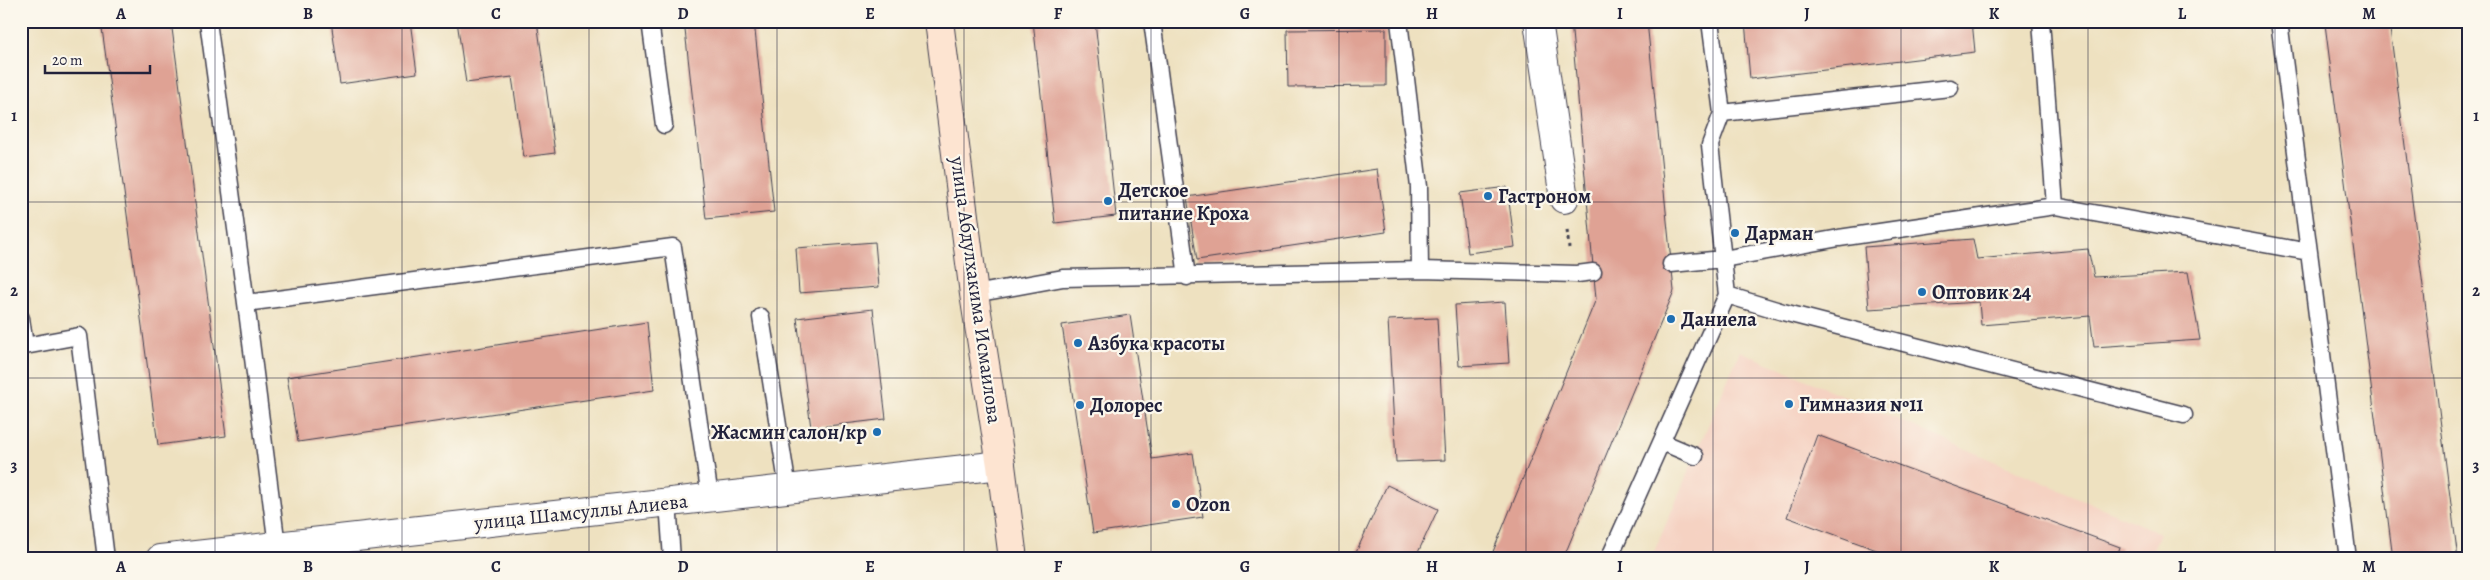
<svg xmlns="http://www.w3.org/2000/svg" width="2490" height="580" font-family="Alegreya,serif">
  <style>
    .built { fill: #f5d2c2 }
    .building { fill: #dfa294 }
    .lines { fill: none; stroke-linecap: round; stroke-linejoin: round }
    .service-casing { stroke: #413f4f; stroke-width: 19 }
    .minor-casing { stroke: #413f4f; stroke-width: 30 }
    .secondary-casing { stroke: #413f4f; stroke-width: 30 }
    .path { stroke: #413f4f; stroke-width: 3; stroke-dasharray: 4 4; stroke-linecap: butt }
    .service { stroke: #fff; stroke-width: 16 }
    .minor { stroke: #fff; stroke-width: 28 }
    .secondary { stroke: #fde4d1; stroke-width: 28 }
    .grid { fill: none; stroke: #22223b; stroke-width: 1; stroke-opacity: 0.55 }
    .poi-dot { fill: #1f6fb2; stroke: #fbf7ec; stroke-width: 2 }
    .labels { text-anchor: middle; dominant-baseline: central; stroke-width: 4.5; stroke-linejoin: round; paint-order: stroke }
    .poi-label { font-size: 20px; font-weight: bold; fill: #22223b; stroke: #fbf7ec; text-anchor: start }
    .street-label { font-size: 20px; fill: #22223b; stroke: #fbf7ec }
    .neatline { fill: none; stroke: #22223b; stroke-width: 2 }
    .grid-label { font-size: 16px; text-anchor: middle; font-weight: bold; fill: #22223b }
  </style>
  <rect width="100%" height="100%" fill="#fbf7ec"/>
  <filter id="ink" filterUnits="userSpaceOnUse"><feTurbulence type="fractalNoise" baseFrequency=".02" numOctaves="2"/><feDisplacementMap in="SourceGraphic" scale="10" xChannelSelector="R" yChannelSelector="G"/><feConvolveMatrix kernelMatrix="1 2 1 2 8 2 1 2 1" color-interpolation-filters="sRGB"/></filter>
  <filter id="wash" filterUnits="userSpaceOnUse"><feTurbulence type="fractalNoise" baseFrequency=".0096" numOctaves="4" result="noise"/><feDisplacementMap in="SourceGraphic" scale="20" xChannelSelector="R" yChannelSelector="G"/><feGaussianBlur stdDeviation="1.12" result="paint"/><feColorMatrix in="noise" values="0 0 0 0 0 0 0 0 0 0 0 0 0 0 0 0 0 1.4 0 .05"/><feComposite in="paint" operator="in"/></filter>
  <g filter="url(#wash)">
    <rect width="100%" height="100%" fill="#eee1c0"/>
    <!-- built -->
    <path class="built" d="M1740 351 2160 533 2149 559H1651Z"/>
    <g id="blocks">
      <!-- building -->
      <path class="building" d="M101 21H171L226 436 158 445Z
        M331 21H410L417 73 340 84Z
        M457 21H537L555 153 524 157 512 77 466 83Z
        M684 21H754L774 212 706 219Z
        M1033 21H1095L1116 216 1055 223Z
        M1571 21H1647L1674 291 1563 559H1490L1596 299Z
        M1745 21H1972L1975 52 1750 79Z
        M2345 21H2389L2458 559H2393L2325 24Z
        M1386 29V86L1288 87 1287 30Z
        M1377 169 1386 232 1197 260 1187 197Z
        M1507 187 1515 247 1468 253 1460 193Z
        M1973 239 1977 259 2088 249 2094 277 2188 272 2200 340 2094 347 2090 316 1981 325 1979 302 1869 309 1864 247Z
        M875 242 879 287 799 293 796 248Z
        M1505 302 1509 363 1459 366 1455 305Z
        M873 309 886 419 811 428 797 318Z
        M1130 315 1152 459 1193 453 1203 517 1093 533 1062 325Z
        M1437 318 1445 460 1396 462 1388 320Z
        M647 322 654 390 298 442 287 377Z
        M1817 435 2120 547 2116 559H1901L1787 517Z
        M1387 485 1438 509 1415 559H1353Z"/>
    </g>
  </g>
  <g filter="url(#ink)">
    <use href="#blocks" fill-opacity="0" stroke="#413f4f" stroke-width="1"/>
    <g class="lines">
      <!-- service casing -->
      <g class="service-casing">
        <path id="service" d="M208 21 246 303
          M650 21 664 125
          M1152 21 1187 277
          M1399 21 1419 187 1420 270
          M1710 21 1722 113
          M2041 21 2055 206
          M2279 21 2309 252
          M1671 264 1723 259 1839 238 2055 206 2309 252 2348 559
          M974 294 1063 278 1420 270 1577 274 1593 272
          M1727 295 1783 312 2184 415
          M761 317 788 489
          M21 318 25 346 79 336 106 559
          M1662 442 1695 456
          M668 502 672 559
          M277 546 246 303 673 247 710 497
          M1609 559 1727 295 1710 145 1722 113 1950 88"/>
      </g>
      <!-- minor casing -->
      <g class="minor-casing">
        <path id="minor" d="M1538 21 1564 199
          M160 559 1001 465"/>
      </g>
      <!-- secondary casing -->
      <g class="secondary-casing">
        <path id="secondary" d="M939 21 974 294 1001 465 1013 559"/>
      </g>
      <!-- path -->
      <path class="path" d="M1567 230 1569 248"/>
      <!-- service -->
      <use href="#service" class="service"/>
      <!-- minor -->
      <use href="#minor" class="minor"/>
      <!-- secondary -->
      <use href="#secondary" class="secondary"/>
    </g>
  </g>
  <!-- grid -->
  <path class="grid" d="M215 21V559M402 21V559M589 21V559M777 21V559M964 21V559M1151 21V559M1339 21V559M1526 21V559M1713 21V559M1901 21V559M2088 21V559M2275 21V559M21 202H2469M21 378H2469"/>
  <!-- markers -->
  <g class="poi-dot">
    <circle cx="1488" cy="196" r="5"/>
    <circle cx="1108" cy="201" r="5"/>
    <circle cx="1735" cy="233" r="5"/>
    <circle cx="1922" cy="292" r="5"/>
    <circle cx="1671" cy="319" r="5"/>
    <circle cx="1078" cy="343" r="5"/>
    <circle cx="1789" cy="404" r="5"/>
    <circle cx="1080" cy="405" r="5"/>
    <circle cx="877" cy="432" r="5"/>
    <circle cx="1176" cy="504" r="5"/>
  </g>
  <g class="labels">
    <!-- poi labels -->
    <g class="poi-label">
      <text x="1118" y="190">Детское<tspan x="1118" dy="23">питание Кроха</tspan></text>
      <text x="1498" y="196">Гастроном</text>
      <text x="1745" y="233">Дарман</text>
      <text x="1932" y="292">Оптовик 24</text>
      <text x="1681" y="319">Даниела</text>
      <text x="1088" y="343">Азбука красоты</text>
      <text x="1799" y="404">Гимназия №11</text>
      <text x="1090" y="405">Долорес</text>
      <text x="867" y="432" text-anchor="end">Жасмин салон/кр</text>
      <text x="1186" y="504">Ozon</text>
    </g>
    <!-- street labels -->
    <g class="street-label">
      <text transform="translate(976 290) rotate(82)">улица Абдулхакима Исмаилова</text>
      <text transform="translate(581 512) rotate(-6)">улица Шамсуллы Алиева</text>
    </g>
  </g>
  <!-- margin -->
  <rect width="2490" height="580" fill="none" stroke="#fbf7ec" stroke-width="55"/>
  <!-- scale -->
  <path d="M45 65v8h105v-8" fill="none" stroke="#22223b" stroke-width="2.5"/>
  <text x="52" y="65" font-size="15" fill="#22223b" stroke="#fbf7ec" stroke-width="4" paint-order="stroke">20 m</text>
  <rect x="28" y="28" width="2434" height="524" class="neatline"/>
  <g class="grid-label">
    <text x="121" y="19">A</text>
    <text x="308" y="19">B</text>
    <text x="496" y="19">C</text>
    <text x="683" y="19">D</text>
    <text x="870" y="19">E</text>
    <text x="1058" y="19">F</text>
    <text x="1245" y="19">G</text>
    <text x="1432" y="19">H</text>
    <text x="1620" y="19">I</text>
    <text x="1807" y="19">J</text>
    <text x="1994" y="19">K</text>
    <text x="2182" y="19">L</text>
    <text x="2369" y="19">M</text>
    <text x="14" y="121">1</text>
    <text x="2476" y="121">1</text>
    <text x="14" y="296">2</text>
    <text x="2476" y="296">2</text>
    <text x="14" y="471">3</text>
    <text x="2476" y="471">3</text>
    <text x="121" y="572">A</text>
    <text x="308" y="572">B</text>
    <text x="496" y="572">C</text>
    <text x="683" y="572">D</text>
    <text x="870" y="572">E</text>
    <text x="1058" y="572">F</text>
    <text x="1245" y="572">G</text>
    <text x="1432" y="572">H</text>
    <text x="1620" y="572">I</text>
    <text x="1807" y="572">J</text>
    <text x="1994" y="572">K</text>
    <text x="2182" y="572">L</text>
    <text x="2369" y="572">M</text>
  </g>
</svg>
